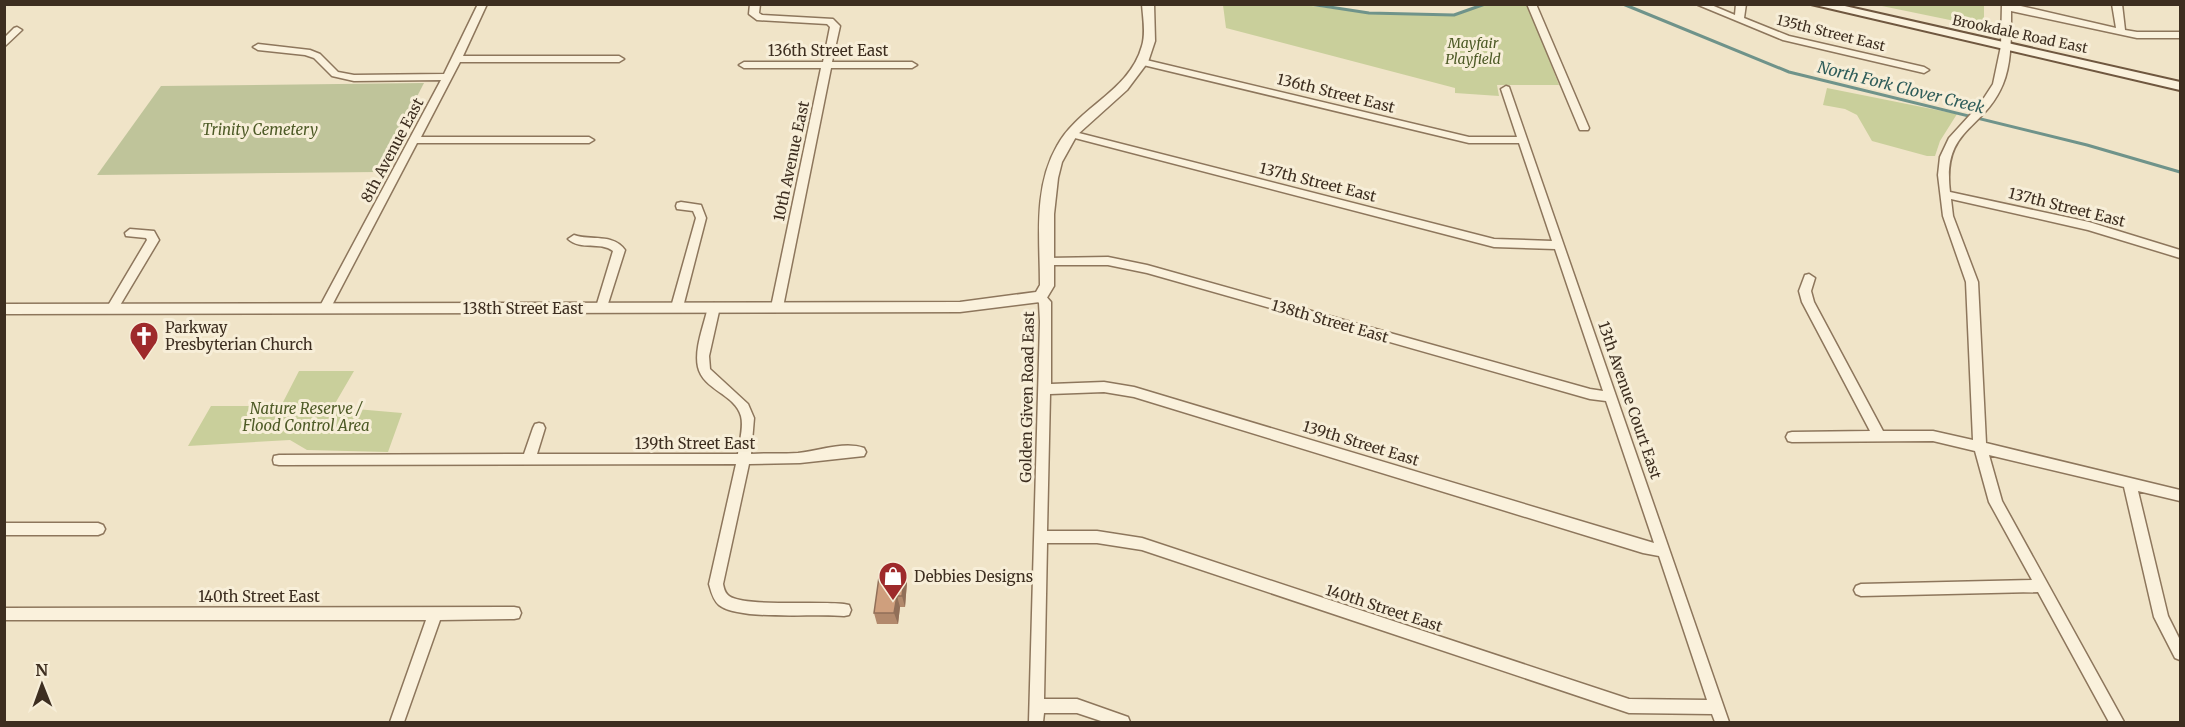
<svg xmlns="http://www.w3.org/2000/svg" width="2185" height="727" font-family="Merriweather,serif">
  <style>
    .green { fill: #c9cf9b }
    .cemetery { fill: #bfc49a }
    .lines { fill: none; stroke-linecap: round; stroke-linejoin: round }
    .stream { stroke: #6f938a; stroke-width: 3 }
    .minor-casing { stroke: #8d765c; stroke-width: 3 }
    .tertiary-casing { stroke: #8d765c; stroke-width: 3 }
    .secondary-casing { stroke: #6f573f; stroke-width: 4 }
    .minor { fill: #faf1dc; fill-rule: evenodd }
    .tertiary { fill: #faf1dc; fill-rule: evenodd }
    .secondary { fill: #faf1dc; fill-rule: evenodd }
    .wall { fill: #b2896c }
    .shaded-wall { fill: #916f58 }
    .building { fill: #cf9f7d; stroke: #916f58; stroke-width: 1.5 }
    .labels { text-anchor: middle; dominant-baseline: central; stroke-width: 6; stroke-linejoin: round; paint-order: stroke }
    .far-street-label { font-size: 14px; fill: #3d2e20; stroke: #f7eed8 }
    .far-park-label { font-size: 14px; font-style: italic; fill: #4d5a26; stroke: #f7eed8 }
    .street-label { font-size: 15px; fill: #3d2e20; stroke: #f7eed8 }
    .park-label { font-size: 15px; font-style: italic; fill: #4d5a26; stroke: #f7eed8 }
    .poi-label { font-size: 15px; fill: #3d2e20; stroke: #f7eed8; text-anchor: start }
    .water-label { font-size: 16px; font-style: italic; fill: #2f5d5a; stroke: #f7eed8 }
  </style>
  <rect width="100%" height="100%" fill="#f0e4c8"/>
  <!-- green -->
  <path class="green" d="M1295 4 1369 13 1454 15 1485 5H1528L1559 85H1497L1499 96 1455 93V88L1226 28 1223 5Z
    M1877 5H1984V27Z
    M1827 88 1957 114 1940 141 1935 156H1927L1872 141 1857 115 1845 109 1823 105Z
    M299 371H354L333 407 402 413 388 452 307 450 290 440 188 446 211 406H281Z"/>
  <!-- cemetery -->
  <path class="cemetery" d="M424 83 378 172 97 175 161 86Z"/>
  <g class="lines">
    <!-- stream -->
    <path class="stream" d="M1310 4 1369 13 1454 15 1485 4
      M1623 4 1789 72 2087 145 2180 172"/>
    <!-- minor casing -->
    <g class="minor-casing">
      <path id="minor" d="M478 4H487L463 56H619L624 59 619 62H460L421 137H589L594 140 589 143H417L329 311H321L319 308 441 80 354 81 332 76 314 58 305 55 258 50 253 47 258 44 310 50 320 54 338 72 354 75 444 74Z
        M750 4H760L759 13 762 15 833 19 840 26 832 62H912L917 65 912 68H831L783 307 777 311 771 307 821 68H744L739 65 744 62H823L830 27 827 24 757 20 749 14Z
        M1527 4H1536L1589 128 1588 130H1580L1579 128Z
        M1696 4H1709L1735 15 1736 4H1746L1744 18 1789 36 1924 67 1929 70 1924 73 1783 40Z
        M2002 4H2012L2116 28 2112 4H2122L2125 30 2137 32H2180V38H2137L2011 11C2011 34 2012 62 2003 84 1983 132 1942 127 1950 192L2089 222 2180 250V258L2088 230 1951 199 1953 216 1978 282 1986 443 2180 490V501L2138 491 2168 616 2180 640V660L2175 658 2154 617 2124 487 1989 455 2002 501 2124 722H2109L2038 592 1861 596 1856 594 1854 590 1856 586 1861 584 2032 580 1989 502 1975 451 1933 441 1792 442 1788 441 1786 437 1788 433 1792 432 1870 431 1802 302 1799 291 1805 275 1809 274 1815 278 1811 291 1814 302 1883 431H1933L1973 440 1966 282 1943 216 1938 175 1940 157 1949 138 1980 104 1993 84 2001 46Z
        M17 27 22 30 4 47V38L14 28Z
        M1142 59 1469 137H1517L1501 89 1506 86 1509 87 1729 722H1715L1712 714 1629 713 1142 550 1097 543H1047L1044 699H1077L1128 717 1130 722H1104L1077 713H1044L1043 722H1029L1040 322 1039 303 1034 297 1040 293 1044 294 1051 302V384L1104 382 1134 387 1654 543 1606 401 1590 399 1147 273 1108 265H1043L1041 262 1043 259 1047 258 1108 257 1147 265 1590 389 1603 391 1555 249 1494 247 1071 137 1066 134 1071 131 1494 239 1552 241 1519 143H1469L1139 64V60ZM1104 392 1134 397 1643 553 1659 556 1707 700 1629 699 1142 538 1097 531H1047L1050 394Z
        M681 202 701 205 706 218 683 307 677 311 671 307 696 218 693 211 677 209 676 206 677 203Z
        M130 229 154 231 159 240 116 312 112 313 106 309 147 240 146 238 126 236 125 233Z
        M574 235C591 241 613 233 625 250L606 310 602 311 596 307 613 251C600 241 581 251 568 239Z
        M714 303 720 307 709 356 710 369 748 404 754 418 751 454C767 453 783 454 798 453 819 451 844 441 864 448L866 452 864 456 800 463 749 464 723 584C724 589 725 593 729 596 744 607 820 601 844 604L849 605 851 610 849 615 844 616C816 613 739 621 719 605 713 600 711 591 709 584L736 464 279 465 274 464 273 460 274 456 279 455 524 454 533 428 535 424 539 423 543 424 545 428 537 454H738C739 443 744 427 741 416 735 394 703 390 698 367 694 349 704 325 708 307Z
        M4 523H98L103 525 105 529 103 533 98 535H4Z
        M514 607 519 608 521 613 519 618 514 619 440 620 404 722H390L426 620H4V608Z"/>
    </g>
    <!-- tertiary casing -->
    <g class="tertiary-casing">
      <path id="tertiary" d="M1142 4H1154L1155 41 1148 62 1127 90 1077 135 1062 162 1058 178 1054 214V286L1045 301 1040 302 960 312 4 314V304L960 302 1036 292 1040 285C1040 239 1033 188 1057 146 1078 107 1130 91 1142 46 1146 33 1143 18 1142 4Z"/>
    </g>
    <!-- secondary casing -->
    <g class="secondary-casing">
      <path id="secondary" d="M1811 4H1836L2180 82V90Z"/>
    </g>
    <!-- minor -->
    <use href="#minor" class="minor"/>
    <!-- tertiary -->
    <use href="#tertiary" class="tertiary"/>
    <!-- secondary -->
    <use href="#secondary" class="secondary"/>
  </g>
  <!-- wall -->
  <path class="wall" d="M905 571 907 582 905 607H900L898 624H877L874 613 889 577Z"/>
  <!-- shaded-wall -->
  <path class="shaded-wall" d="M905 571 907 582 905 607 902 596Z
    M897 596 900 607 898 624 894 613Z"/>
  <!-- building -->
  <path class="building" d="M889 571H905L902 596H897L894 613H874L879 577H889Z"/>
  <!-- icons -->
  <defs>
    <g id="church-pin" transform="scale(1.5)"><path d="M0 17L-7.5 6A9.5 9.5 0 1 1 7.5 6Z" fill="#9e2a2b" stroke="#f7eed8"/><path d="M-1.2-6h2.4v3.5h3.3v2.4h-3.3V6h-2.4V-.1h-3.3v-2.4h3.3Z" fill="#fff"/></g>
    <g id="shop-pin" transform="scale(1.5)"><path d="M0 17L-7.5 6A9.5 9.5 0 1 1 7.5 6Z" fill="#9e2a2b" stroke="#f7eed8"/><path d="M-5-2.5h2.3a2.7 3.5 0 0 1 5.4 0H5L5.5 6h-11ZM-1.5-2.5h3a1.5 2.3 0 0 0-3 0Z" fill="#fff"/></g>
  </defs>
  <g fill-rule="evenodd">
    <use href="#church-pin" x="144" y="336"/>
    <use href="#shop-pin" x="893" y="576"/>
  </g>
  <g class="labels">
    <!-- far-street labels -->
    <g class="far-street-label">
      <text transform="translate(1831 33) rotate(14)">135th Street East</text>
      <text transform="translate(2020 34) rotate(12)">Brookdale Road East</text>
    </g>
    <!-- far-park labels -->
    <g class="far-park-label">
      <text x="1473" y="43">Mayfair<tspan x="1473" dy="16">Playfield</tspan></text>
    </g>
    <!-- street labels -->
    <g class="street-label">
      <text x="828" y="50">136th Street East</text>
      <text transform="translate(1336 93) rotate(14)">136th Street East</text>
      <text transform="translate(392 150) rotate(-62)">8th Avenue East</text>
      <text transform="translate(791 161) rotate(-78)">10th Avenue East</text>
      <text transform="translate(1318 182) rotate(14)">137th Street East</text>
      <text transform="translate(2067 207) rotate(14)">137th Street East</text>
      <text x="523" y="308">138th Street East</text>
      <text transform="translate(1330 321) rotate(16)">138th Street East</text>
      <text transform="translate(1027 397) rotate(-89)">Golden Given Road East</text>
      <text transform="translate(1630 400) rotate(71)">13th Avenue Court East</text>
      <text x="695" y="443">139th Street East</text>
      <text transform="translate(1361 443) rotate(17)">139th Street East</text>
      <text x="259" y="596">140th Street East</text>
      <text transform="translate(1384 608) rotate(18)">140th Street East</text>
    </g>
    <!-- park labels -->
    <g class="park-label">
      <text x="260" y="129">Trinity Cemetery</text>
      <text x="306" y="408">Nature Reserve /<tspan x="306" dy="17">Flood Control Area</tspan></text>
    </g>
    <!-- poi labels -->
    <g class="poi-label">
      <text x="165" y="327">Parkway<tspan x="165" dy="17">Presbyterian Church</tspan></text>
      <text x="914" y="576">Debbies Designs</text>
    </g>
    <!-- water labels -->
    <g class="water-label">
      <text transform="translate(1901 87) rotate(14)">North Fork Clover Creek</text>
    </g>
  </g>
  <!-- border -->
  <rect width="2185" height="727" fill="none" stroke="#3d2e20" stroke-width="12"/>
  <!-- north arrow -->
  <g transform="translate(42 685) rotate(359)" stroke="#f7eed8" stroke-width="4.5" paint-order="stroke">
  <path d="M0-4.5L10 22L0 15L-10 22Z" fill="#3d2e20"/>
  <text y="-9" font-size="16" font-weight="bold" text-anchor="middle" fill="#3d2e20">N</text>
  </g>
</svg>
